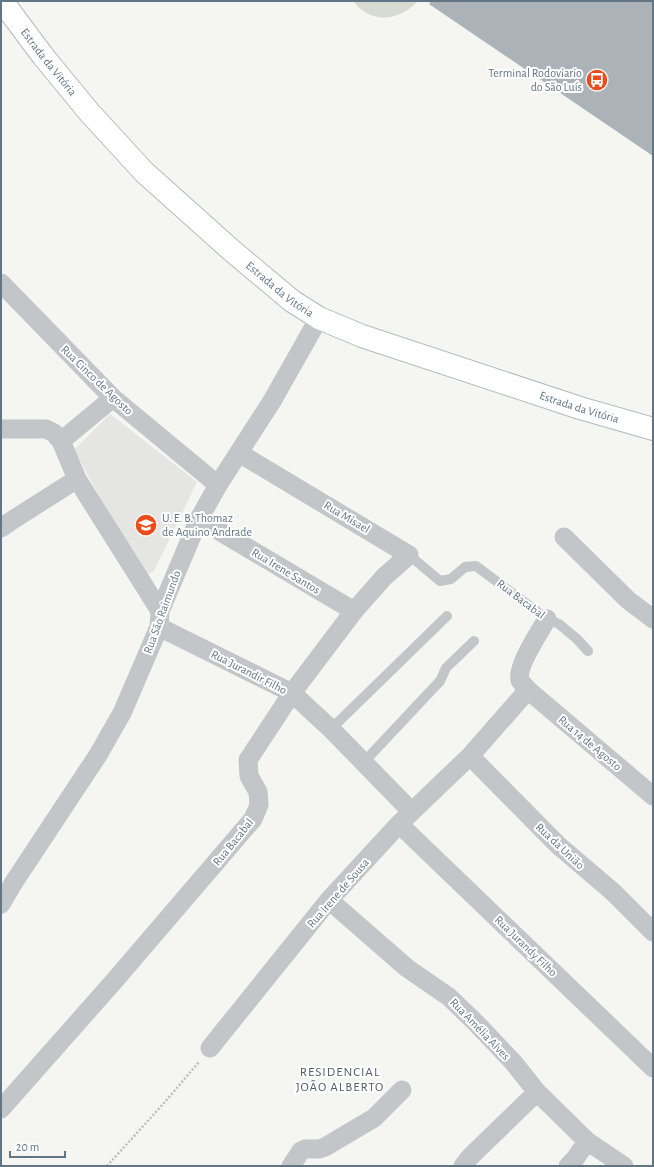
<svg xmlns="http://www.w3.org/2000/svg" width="654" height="1167" font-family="'Alegreya Sans',sans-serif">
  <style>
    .built { fill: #e5e6e4 }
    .green { fill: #d6dcd2 }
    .building { fill: #abb3b8 }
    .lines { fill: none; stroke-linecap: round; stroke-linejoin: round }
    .secondary-casing { stroke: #b4babe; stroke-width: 24 }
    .path { stroke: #bbbec0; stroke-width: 2.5; stroke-dasharray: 2 2; stroke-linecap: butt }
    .lane { stroke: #c2c6c9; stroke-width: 10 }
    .street { stroke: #c2c6c9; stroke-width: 19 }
    .secondary { stroke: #fff; stroke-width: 22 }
    .labels { text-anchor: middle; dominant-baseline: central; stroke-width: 4; stroke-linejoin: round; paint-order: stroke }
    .street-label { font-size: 12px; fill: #627584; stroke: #fff }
    .poi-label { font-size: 12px; fill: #627584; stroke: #fff; text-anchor: end }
    .neighbourhood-label { font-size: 13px; letter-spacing: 1px; fill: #505e68; stroke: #fff }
  </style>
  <rect width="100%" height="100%" fill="#f5f5f1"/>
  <!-- built -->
  <path class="built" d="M110 414 197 482 154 571 148 574H143L139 568 74 450Z"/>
  <!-- green -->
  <path class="green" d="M353 1H418C403 17 381 24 362 10 359 8 356 4 353 1Z"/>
  <!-- building -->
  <path class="building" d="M431 1H653V156L429 4Z"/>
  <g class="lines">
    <!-- secondary casing -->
    <g class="secondary-casing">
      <g id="secondary">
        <path id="s1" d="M2 1 43 56 89 112 144 172 230 249 292 301 319 318 362 336 580 408 653 429"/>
      </g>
    </g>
    <!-- path -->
    <path class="path" d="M107 1166 164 1103 199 1062"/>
    <!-- lane -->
    <path class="lane" d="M409 555 440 581 451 579 465 567 476 566 547 619 559 624 577 639 588 651
      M331 729 447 616
      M364 762 440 681 446 668 474 641"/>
    <!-- street -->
    <path class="street" d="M1 283 113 398 218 485
      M1 429H46L54 433 61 441 77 479 160 611
      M61 441 113 398
      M199 519 354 611
      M1 528 11 521 77 479
      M564 537 628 600 653 619
      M159 627 292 693 331 729 412 812
      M528 690 653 796
      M470 756 558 845 613 892 653 932
      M399 824 653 1068
      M329 900 407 968 449 997 475 1022 513 1062 537 1092 587 1141 624 1166
      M1 904 14 882 98 755 122 713 159 627 160 611 199 519 218 485 272 401 319 318
      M210 1048 329 900 399 824 470 756 528 690C526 687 521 683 520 680 516 667 540 631 547 619
      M1 1109 115 980 253 819 259 805 258 792 249 776 248 760 292 693 354 611 384 577 409 555 239 453
      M291 1166 301 1151 305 1149H319L325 1147 374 1118 402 1090
      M463 1166 470 1157 537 1092
      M568 1166 575 1159 587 1141"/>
    <!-- secondary -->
    <use href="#secondary" class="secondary"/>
  </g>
  <!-- icons -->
  <defs>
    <g id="bus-disc" transform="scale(1.15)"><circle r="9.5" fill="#ec4c19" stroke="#fff"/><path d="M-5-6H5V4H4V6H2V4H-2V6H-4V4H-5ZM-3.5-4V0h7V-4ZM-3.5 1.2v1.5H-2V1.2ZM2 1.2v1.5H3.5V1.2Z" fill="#fff"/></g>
    <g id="school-disc" transform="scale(1.15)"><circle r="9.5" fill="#ec4c19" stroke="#fff"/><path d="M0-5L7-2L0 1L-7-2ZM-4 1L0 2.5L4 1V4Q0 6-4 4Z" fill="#fff"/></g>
  </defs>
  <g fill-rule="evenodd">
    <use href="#bus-disc" x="597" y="80"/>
    <use href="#school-disc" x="146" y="525"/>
  </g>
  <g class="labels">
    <!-- street labels -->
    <g class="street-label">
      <text stroke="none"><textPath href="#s1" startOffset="77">Estrada da Vitória</textPath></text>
      <text stroke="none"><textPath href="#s1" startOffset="402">Estrada da Vitória</textPath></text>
      <text transform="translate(97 380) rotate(44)">Rua Cinco de Agosto</text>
      <text stroke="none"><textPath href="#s1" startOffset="726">Estrada da Vitória</textPath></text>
      <text transform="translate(347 517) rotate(31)">Rua Misael</text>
      <text transform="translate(286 571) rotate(31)">Rua Irene Santos</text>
      <text transform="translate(521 599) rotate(37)">Rua Bacabal</text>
      <text transform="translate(162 612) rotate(-70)">Rua São Raimundo</text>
      <text transform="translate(249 672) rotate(27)">Rua Jurandir Filho</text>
      <text transform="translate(590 743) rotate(40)">Rua 14 de Agosto</text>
      <text transform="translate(233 842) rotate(-51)">Rua Bacabal</text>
      <text transform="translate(560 846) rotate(43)">Rua da União</text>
      <text transform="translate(338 893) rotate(-49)">Rua Irene de Sousa</text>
      <text transform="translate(526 946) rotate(44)">Rua Jurandy Filho</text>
      <text transform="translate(480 1029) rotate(46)">Rua Amélia Alves</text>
    </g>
    <!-- poi labels -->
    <g class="poi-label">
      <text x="582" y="73">Terminal Rodoviario<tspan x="582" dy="14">do São Luís</tspan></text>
      <text x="162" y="518" text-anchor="start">U. E. B. Thomaz<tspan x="162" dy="14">de Aquino Andrade</tspan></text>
    </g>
    <!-- neighbourhood labels -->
    <g class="neighbourhood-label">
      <text x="340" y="1072">RESIDENCIAL<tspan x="340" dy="15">JOÃO ALBERTO</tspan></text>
    </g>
  </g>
  <!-- border -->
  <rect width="654" height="1167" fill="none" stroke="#627584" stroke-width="4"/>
  <!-- scale -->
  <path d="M10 1151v6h55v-6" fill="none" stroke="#627584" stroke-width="2"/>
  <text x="16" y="1151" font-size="12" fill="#627584" stroke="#ffffff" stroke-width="3" paint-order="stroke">20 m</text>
</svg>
